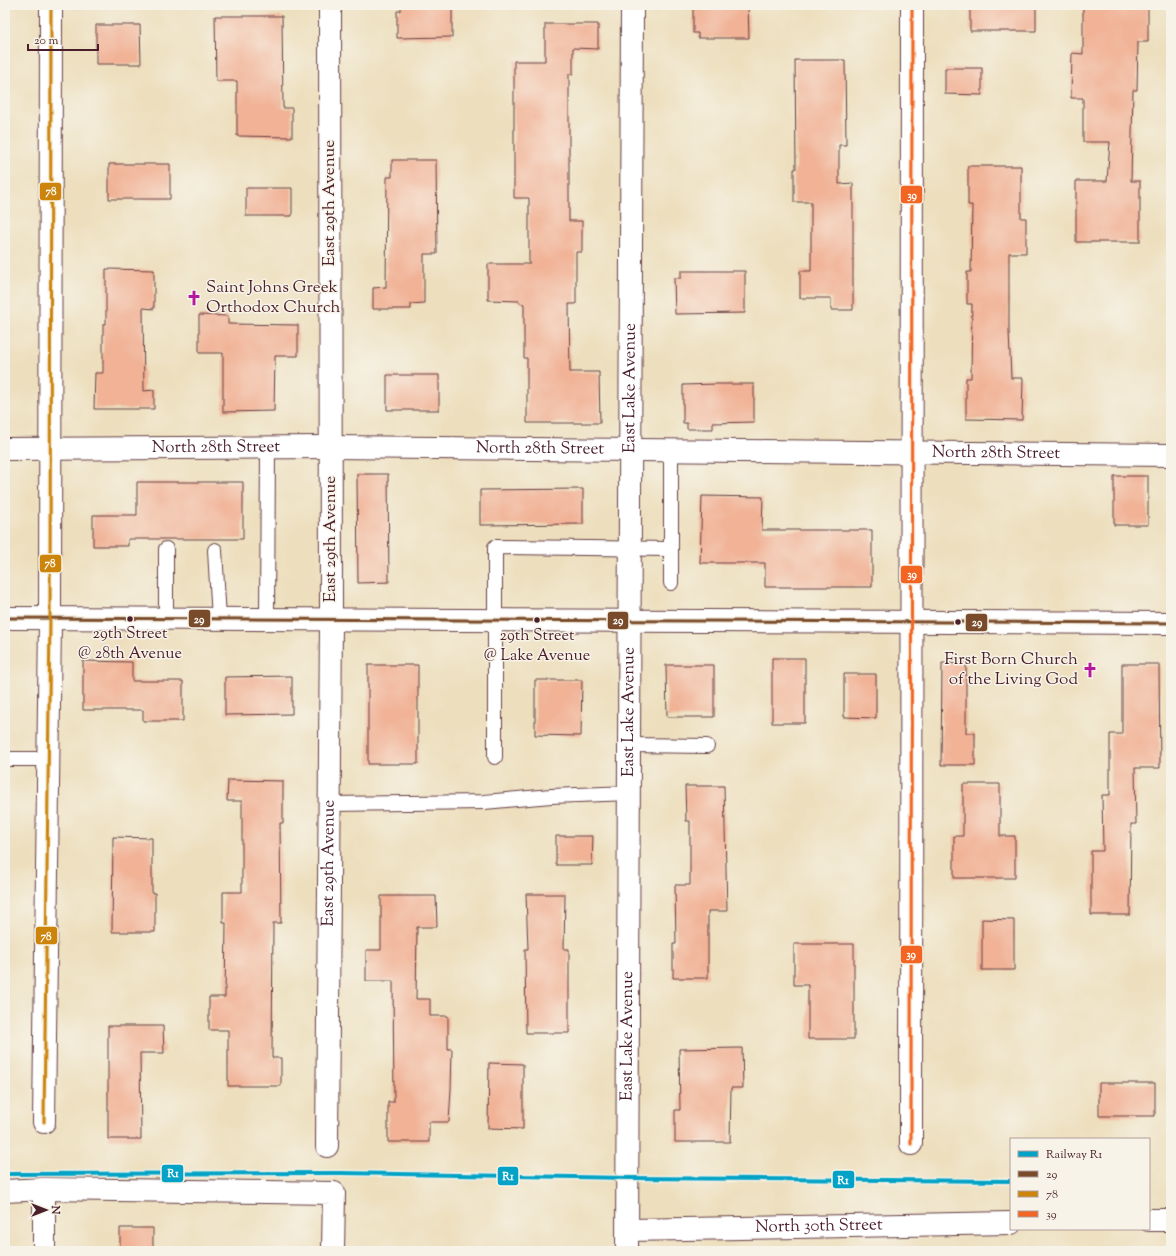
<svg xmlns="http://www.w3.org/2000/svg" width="1176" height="1256" font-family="'Sorts Mill Goudy',serif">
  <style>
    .building { fill: #f1b296 }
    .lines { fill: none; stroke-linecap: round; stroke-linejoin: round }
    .lane-casing { stroke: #623c41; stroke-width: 16 }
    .street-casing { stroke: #623c41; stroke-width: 24 }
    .secondary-casing { stroke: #623c41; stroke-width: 24 }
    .lane { stroke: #fff; stroke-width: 14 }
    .street { stroke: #fff; stroke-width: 22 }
    .secondary { stroke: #fff; stroke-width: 22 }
    .bus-1-casing { stroke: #f7f3e8; stroke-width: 6 }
    .bus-2-casing { stroke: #f7f3e8; stroke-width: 6 }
    .bus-3-casing { stroke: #f7f3e8; stroke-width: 6 }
    .bus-1 { stroke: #7a4b2a; stroke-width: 3 }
    .bus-2 { stroke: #cc840b; stroke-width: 3 }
    .bus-3 { stroke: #f26522; stroke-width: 3 }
    .rail-1-casing { stroke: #f7f3e8; stroke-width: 7 }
    .rail-1 { stroke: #04a2c6; stroke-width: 4 }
    .bus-dot { fill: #4a1f2b; stroke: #f7f3e8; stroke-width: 1.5 }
    .labels { text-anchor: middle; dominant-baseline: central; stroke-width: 3; stroke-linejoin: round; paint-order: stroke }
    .bus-label { font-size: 16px; fill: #4a1f2b; stroke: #f7f3e8 }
    .street-label { font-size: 17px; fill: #4a1f2b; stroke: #f7f3e8 }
    .poi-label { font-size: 17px; fill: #4a1f2b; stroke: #f7f3e8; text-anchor: start }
    .line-badge { stroke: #f7f3e8; stroke-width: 1.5 }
    .badge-label { font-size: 11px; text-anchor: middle; font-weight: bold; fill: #fff }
  </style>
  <rect width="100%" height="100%" fill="#f7f3e8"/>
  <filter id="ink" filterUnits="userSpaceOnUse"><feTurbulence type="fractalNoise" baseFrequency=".025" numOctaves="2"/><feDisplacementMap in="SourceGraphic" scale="8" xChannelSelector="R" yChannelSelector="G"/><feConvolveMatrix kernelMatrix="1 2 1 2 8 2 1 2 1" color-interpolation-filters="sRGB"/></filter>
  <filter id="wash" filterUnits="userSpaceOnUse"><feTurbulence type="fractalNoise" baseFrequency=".012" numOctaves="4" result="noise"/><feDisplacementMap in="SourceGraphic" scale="16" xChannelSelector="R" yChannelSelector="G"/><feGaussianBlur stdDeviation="0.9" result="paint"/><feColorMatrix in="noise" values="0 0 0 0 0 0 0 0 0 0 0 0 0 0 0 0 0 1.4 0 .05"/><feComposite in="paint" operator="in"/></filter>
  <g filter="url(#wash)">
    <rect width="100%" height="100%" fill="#eddfbe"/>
    <g id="blocks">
      <!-- building -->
      <path class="building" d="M452 5V37L397 38V11H401V6Z
        M970 5H1036V31H970Z
        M693 6H748L749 38H698V33H693Z
        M1083 6H1148V42H1138L1137 90H1133L1131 181H1140V242H1076V181H1107L1110 142H1083V98H1071L1072 53 1083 54Z
        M215 16H282L283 108H292V137L237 136V81H216Z
        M545 24H598V49L573 48V74H569V221H582V252H576V304H569L570 372H599L600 423H527V358H524V304L520 303 519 301 488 300V264H529V198H514V61H545Z
        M96 25H140L141 64H96Z
        M795 60H845L846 145H839V184L853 183V310H831V298H800V271H811V202H794V169H796Z
        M945 68H982V95L945 94Z
        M392 160H436L437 254H424V303L411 304V309H373V288L386 287 387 177H392Z
        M109 164H170V199H109Z
        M968 166H1021V218H1026V253H1009V332L1011 378H1023L1022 420 966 419V378H971L972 304H967V272H971L972 205H968Z
        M246 188H292V216H246Z
        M106 269 154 270V309L143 308 144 391 154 390V409H94L95 373H103V324H106Z
        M681 271H745V313L675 314 674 278H681Z
        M199 315 228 316V324L298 325V356H275L274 411 223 412V353H199Z
        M387 375H439V410H387Z
        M717 384H754V422L713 423V429H687V423H683V385Z
        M357 474H388L389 582 358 583Z
        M1114 476H1148V525H1114Z
        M137 482H243V539H128V546H93V515H137Z
        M583 489V524L480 525V490Z
        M702 496 763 497 762 530H872V587H765V563H700Z
        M772 658H805V723H772Z
        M83 661 132 662V681H183V721H143V710H83Z
        M942 663 966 664V733H975V765H941Z
        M1122 664H1159L1160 768H1135L1136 824H1131L1130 915H1091V851H1103L1102 795H1110V734H1122Z
        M368 665H418V764H368Z
        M666 665H714V717H667Z
        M844 674H876V718L844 717Z
        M292 676V714L225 715V677Z
        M535 680H582L581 736 535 735Z
        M228 780 283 781V823H280L281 923H273L272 1058H281V1086H228V1030H209V997H225L226 923H223V892H242V801H227Z
        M963 784H1000V836H1015V878H954V836H963Z
        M685 786H724L727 911H708V978H673V944H676L675 885H690V821H686Z
        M556 836H593L592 865H556Z
        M113 837 152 838V893H155V932H112Z
        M526 894H565L564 949H569V1033H526L525 949H528Z
        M381 896H436L437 927H417L416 999H430V1016H448V1049H452L451 1089 449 1122H429V1142H388V1102H394L393 981H366V950H381Z
        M982 919 1014 920V970H982Z
        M794 944H854V1039H808V985H794Z
        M108 1026H163L164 1053H140L141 1139H108Z
        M742 1048 743 1088H731L730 1142H675V1110H680L679 1049Z
        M489 1063 523 1064V1129L488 1128Z
        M1099 1083H1155V1116H1099Z
        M120 1228H153V1251H120Z"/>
    </g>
  </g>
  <g filter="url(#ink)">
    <use href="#blocks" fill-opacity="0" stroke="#623c41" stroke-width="1"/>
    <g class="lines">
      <!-- lane casing -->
      <g class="lane-casing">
        <path id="lane" d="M671 549V583
          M215 550 219 619
          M166 619V549
          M267 620 268 448
          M630 745 707 746
          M495 757V547L671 549V451
          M5 759H49
          M330 804 484 802 551 796 630 793"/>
      </g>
      <!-- street casing -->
      <g class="street-casing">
        <g id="street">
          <path id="s1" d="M5 449 330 447 1171 455"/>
          <path d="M44 1122 50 619 51 5"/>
          <path d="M911 1144 912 5"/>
          <path id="s2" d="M327 1146 331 620 330 5"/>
          <path d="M44 1189V1251"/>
          <path d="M5 1191 44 1189 334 1193 333 1251"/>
          <path d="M1149 1220H1171"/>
          <path id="s3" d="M628 1230 1011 1223"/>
        </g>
      </g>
      <!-- secondary casing -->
      <g class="secondary-casing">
        <g id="secondary">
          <path d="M5 618 1171 623"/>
          <path id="s4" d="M627 1251 632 5"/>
        </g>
      </g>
      <!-- lane -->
      <use href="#lane" class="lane"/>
      <!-- street -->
      <use href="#street" class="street"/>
      <!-- secondary -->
      <use href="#secondary" class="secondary"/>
      <!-- bus-1 casing -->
      <g class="bus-1-casing">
        <path id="bus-1" d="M5 618 1171 623"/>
      </g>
      <!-- bus-2 casing -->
      <g class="bus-2-casing">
        <path id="bus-2" d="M44 1122 50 619 51 5"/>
      </g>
      <!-- bus-3 casing -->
      <g class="bus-3-casing">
        <path id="bus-3" d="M911 1144 912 5"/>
      </g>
      <!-- bus-1 -->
      <use href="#bus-1" class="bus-1"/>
      <!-- bus-2 -->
      <use href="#bus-2" class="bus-2"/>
      <!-- bus-3 -->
      <use href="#bus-3" class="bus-3"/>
      <!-- rail-1 casing -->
      <g class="rail-1-casing">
        <path id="rail-1" d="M5 1174 340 1173 629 1178 1011 1181"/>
      </g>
      <!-- rail-1 -->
      <use href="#rail-1" class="rail-1"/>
    </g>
  </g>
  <!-- icons -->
  <defs>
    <g id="church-bare" transform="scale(1.2)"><path d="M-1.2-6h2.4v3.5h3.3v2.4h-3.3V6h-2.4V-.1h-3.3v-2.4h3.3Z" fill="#b5179e" stroke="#f7f3e8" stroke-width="2.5" paint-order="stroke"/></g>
  </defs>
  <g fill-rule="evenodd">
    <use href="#church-bare" x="194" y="298"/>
    <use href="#church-bare" x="1090" y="670"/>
  </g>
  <!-- markers -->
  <g class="bus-dot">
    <circle cx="130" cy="619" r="3.5"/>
    <circle cx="537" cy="620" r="3.5"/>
    <circle cx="958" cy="622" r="3.5"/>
  </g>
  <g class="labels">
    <!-- bus labels -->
    <g class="bus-label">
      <text x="130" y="634">29th Street<tspan x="130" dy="20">@ 28th Avenue</tspan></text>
      <text x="537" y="636">29th Street<tspan x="537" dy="20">@ Lake Avenue</tspan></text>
    </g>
    <!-- street labels -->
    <g class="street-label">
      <text transform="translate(330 203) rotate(-90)">East 29th Avenue</text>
      <text stroke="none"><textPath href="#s4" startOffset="863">East Lake Avenue</textPath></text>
      <text stroke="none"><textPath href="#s1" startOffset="211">North 28th Street</textPath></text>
      <text stroke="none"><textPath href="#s1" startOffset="535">North 28th Street</textPath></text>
      <text stroke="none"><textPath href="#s1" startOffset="991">North 28th Street</textPath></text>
      <text transform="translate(331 539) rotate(-90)">East 29th Avenue</text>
      <text stroke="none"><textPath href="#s4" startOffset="539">East Lake Avenue</textPath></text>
      <text stroke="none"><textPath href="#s2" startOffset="283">East 29th Avenue</textPath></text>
      <text stroke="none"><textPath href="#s4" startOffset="215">East Lake Avenue</textPath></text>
      <text stroke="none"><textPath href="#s3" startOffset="191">North 30th Street</textPath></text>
    </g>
    <!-- poi labels -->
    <g class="poi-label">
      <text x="206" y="288">Saint Johns Greek<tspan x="206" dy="20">Orthodox Church</tspan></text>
      <text x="1078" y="660" text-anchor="end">First Born Church<tspan x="1078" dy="20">of the Living God</tspan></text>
    </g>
  </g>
  <g class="line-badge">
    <rect x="39" y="182" width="23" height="19" rx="4" fill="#cc840b"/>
    <rect x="900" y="185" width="23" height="19" rx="4" fill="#f26522"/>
    <rect x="39" y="554" width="23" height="19" rx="4" fill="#cc840b"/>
    <rect x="900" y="565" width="23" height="19" rx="4" fill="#f26522"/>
    <rect x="188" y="609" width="23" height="19" rx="4" fill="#7a4b2a"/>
    <rect x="607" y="611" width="22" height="19" rx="4" fill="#7a4b2a"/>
    <rect x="965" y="613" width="23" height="19" rx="4" fill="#7a4b2a"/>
    <rect x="35" y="926" width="23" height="19" rx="4" fill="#cc840b"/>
    <rect x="900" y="945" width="23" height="19" rx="4" fill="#f26522"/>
    <rect x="161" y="1164" width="23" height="19" rx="4" fill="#04a2c6"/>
    <rect x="497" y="1166" width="22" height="20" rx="4" fill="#04a2c6"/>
    <rect x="832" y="1170" width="23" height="19" rx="4" fill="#04a2c6"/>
  </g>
  <g class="badge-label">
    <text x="51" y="195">78</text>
    <text x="912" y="199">39</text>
    <text x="50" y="567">78</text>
    <text x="912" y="578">39</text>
    <text x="199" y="623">29</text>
    <text x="618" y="624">29</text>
    <text x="977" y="626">29</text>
    <text x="46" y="940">78</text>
    <text x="911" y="958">39</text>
    <text x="173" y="1177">R1</text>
    <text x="508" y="1180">R1</text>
    <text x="843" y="1184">R1</text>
  </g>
  <!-- margin -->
  <rect width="1176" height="1256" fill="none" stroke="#f7f3e8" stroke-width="20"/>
  <!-- legend -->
  <rect x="1010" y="1138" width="140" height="92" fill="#f7f3e8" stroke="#b29e9c"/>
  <rect x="1018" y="1151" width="20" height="6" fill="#04a2c6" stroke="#b29e9c"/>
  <text x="1046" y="1158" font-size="12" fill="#4a1f2b">Railway R1</text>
  <rect x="1018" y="1171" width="20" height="6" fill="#7a4b2a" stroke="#b29e9c"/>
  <text x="1046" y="1178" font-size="12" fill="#4a1f2b">29</text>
  <rect x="1018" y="1191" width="20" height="6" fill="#cc840b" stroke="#b29e9c"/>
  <text x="1046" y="1198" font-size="12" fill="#4a1f2b">78</text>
  <rect x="1018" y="1211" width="20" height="6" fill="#f26522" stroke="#b29e9c"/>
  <text x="1046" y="1218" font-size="12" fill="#4a1f2b">39</text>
  <!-- north arrow -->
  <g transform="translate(46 1210) rotate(90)" stroke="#f7f3e8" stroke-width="3" paint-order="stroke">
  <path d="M0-3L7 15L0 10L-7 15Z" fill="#4a1f2b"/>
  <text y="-6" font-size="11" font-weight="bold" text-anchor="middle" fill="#4a1f2b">N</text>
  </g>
  <!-- scale -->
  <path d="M28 44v6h70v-6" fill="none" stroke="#4a1f2b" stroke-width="2"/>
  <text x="34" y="44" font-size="12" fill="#4a1f2b" stroke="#f7f3e8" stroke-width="3" paint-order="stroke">20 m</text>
</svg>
